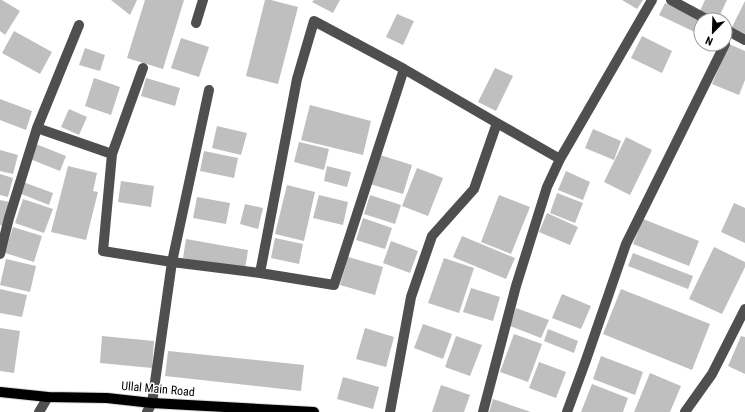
<svg xmlns="http://www.w3.org/2000/svg" width="745" height="412" font-family="'Roboto Condensed',sans-serif">
  <style>
    .building { fill: #bfbfbf }
    .lines { fill: none; stroke-linecap: round; stroke-linejoin: round }
    .major-casing { stroke: #dbdbdb; stroke-width: 12 }
    .minor { stroke: #4f4f4f; stroke-width: 10 }
    .major { stroke: #000; stroke-width: 10 }
    .labels { text-anchor: middle; dominant-baseline: central; stroke-width: 3; stroke-linejoin: round; paint-order: stroke }
    .street-label { font-size: 12px; fill: #000; stroke: #fff }
  </style>
  <rect width="100%" height="100%" fill="#fff"/>
  <!-- building -->
  <path class="building" d="M0 0H2L20 11 5 35 0 31Z
    M111 0H137L130 15Z
    M145 0H184L163 69 127 58Z
    M265 0H271L298 7 278 84 246 76Z
    M314 0H340L333 13 312 2Z
    M622 0H643L637 9Z
    M705 0H727L718 19 700 11Z
    M745 1V34L732 27Z
    M665 3 701 20V35L659 15Z
    M397 14 414 21 403 45 386 37Z
    M14 31 52 52 40 74 2 53Z
    M642 36 672 51 662 73 631 58Z
    M181 38 209 47 199 77 171 68Z
    M729 44 745 51V80L739 95 712 84Z
    M85 48 105 55 100 71 79 65Z
    M495 68 513 76 496 111 478 102Z
    M94 78 120 87 111 115 85 106Z
    M146 78 180 88 175 106 141 96Z
    M0 99 32 111 26 130 0 120Z
    M310 105 371 121 363 155 301 140Z
    M69 109 87 117 79 135 61 127Z
    M217 126 247 133 241 155 212 148Z
    M593 129 621 141 614 160 585 148Z
    M626 137 652 150 630 195 604 182Z
    M299 142 329 149 324 170 294 162Z
    M36 144 66 156 60 171 30 159Z
    M0 150 18 155 13 174 0 171Z
    M204 151 238 158 234 178 200 171Z
    M380 155 412 165 403 194 370 184Z
    M68 166 97 173 93 191 98 192 86 240 51 232Z
    M327 166 351 172 347 187 324 181Z
    M417 168 443 178 428 216 402 206Z
    M566 171 590 182 583 200 558 190Z
    M0 174 13 178 8 197 0 195Z
    M121 181 154 186 151 207 118 202Z
    M23 182 53 193 49 205 19 193Z
    M287 185 315 192 304 241 275 234Z
    M557 193 583 203 575 223 550 213Z
    M319 195 348 202 343 225 313 218Z
    M370 195 401 205 395 224 364 214Z
    M499 195 530 207 511 254 481 242Z
    M197 197 230 203 226 224 193 218Z
    M23 199 53 209 44 233 15 223Z
    M0 200 10 202 4 226 0 225Z
    M734 203 745 208V243L721 232Z
    M245 204 263 208 258 229 240 224Z
    M547 213 578 227 570 245 539 232Z
    M363 218 392 228 385 249 356 240Z
    M643 219 699 241 689 266 633 244Z
    M13 227 42 236 34 262 5 253Z
    M462 236 515 258 506 279 453 257Z
    M275 238 303 244 299 264 271 258Z
    M186 239 248 250 245 269 183 258Z
    M391 241 418 251 410 273 383 263Z
    M714 247 745 262V267L722 314 689 299Z
    M633 253 693 276 688 289 628 266Z
    M348 257 383 267 375 295 340 285Z
    M444 258 474 268 459 313 428 303Z
    M6 259 36 266 30 292 0 285Z
    M471 288 500 297 493 321 463 312Z
    M0 289 27 295 22 317 0 313Z
    M621 289 710 324 692 370 603 334Z
    M562 294 591 306 581 329 552 318Z
    M516 308 549 320 541 338 510 326Z
    M423 324 452 334 443 359 414 348Z
    M0 328 20 331 14 373 0 371Z
    M365 328 394 337 386 367 356 359Z
    M548 329 578 341 574 353 544 341Z
    M514 334 542 344 528 382 500 372Z
    M102 336 154 341 152 368 100 363Z
    M456 336 482 345 470 376 445 367Z
    M741 336 745 337V374L728 366Z
    M168 351 304 365 301 391 165 376Z
    M601 356 643 372 635 395 593 379Z
    M539 362 566 372 556 398 529 388Z
    M650 373 681 386 670 412H634Z
    M343 377 379 387 373 409 337 399Z
    M592 384 628 398 623 412H581Z
    M441 385 470 395 464 412H432Z
    M493 399 531 412H489Z"/>
  <g class="lines">
    <!-- major casing -->
    <g class="major-casing">
      <path id="major" d="M0 392 48 397 107 398 152 403 314 412"/>
    </g>
    <!-- minor -->
    <path class="minor" d="M671 0 708 20
      M196 23 203 0
      M725 29 745 40
      M143 68 112 154 103 251 172 262 260 273 334 285 404 69
      M37 128 112 154
      M0 254 9 218 37 128 79 25
      M260 273 297 79 314 21 404 69 497 123
      M39 412 48 397
      M147 412 152 403 172 262 209 90
      M390 412 411 297 432 236 474 189 497 123 560 159
      M483 412 516 286 547 187 560 159 652 0
      M567 412 586 360 626 244 725 44
      M685 412 712 374 745 309"/>
    <!-- major -->
    <use href="#major" class="major"/>
  </g>
  <g class="labels">
    <!-- street labels -->
    <g class="street-label">
      <text transform="translate(158 389) rotate(5)">Ullal Main Road</text>
    </g>
  </g>
  <!-- north arrow -->
  <g transform="translate(713 32) rotate(203)"><circle r="19" fill="#ffffff" stroke="#999999"/>
  <path d="M0-3L7 15L0 10L-7 15Z" fill="#000000"/>
  <text y="-6" font-size="11" font-weight="bold" text-anchor="middle" fill="#000000">N</text>
  </g>
</svg>
